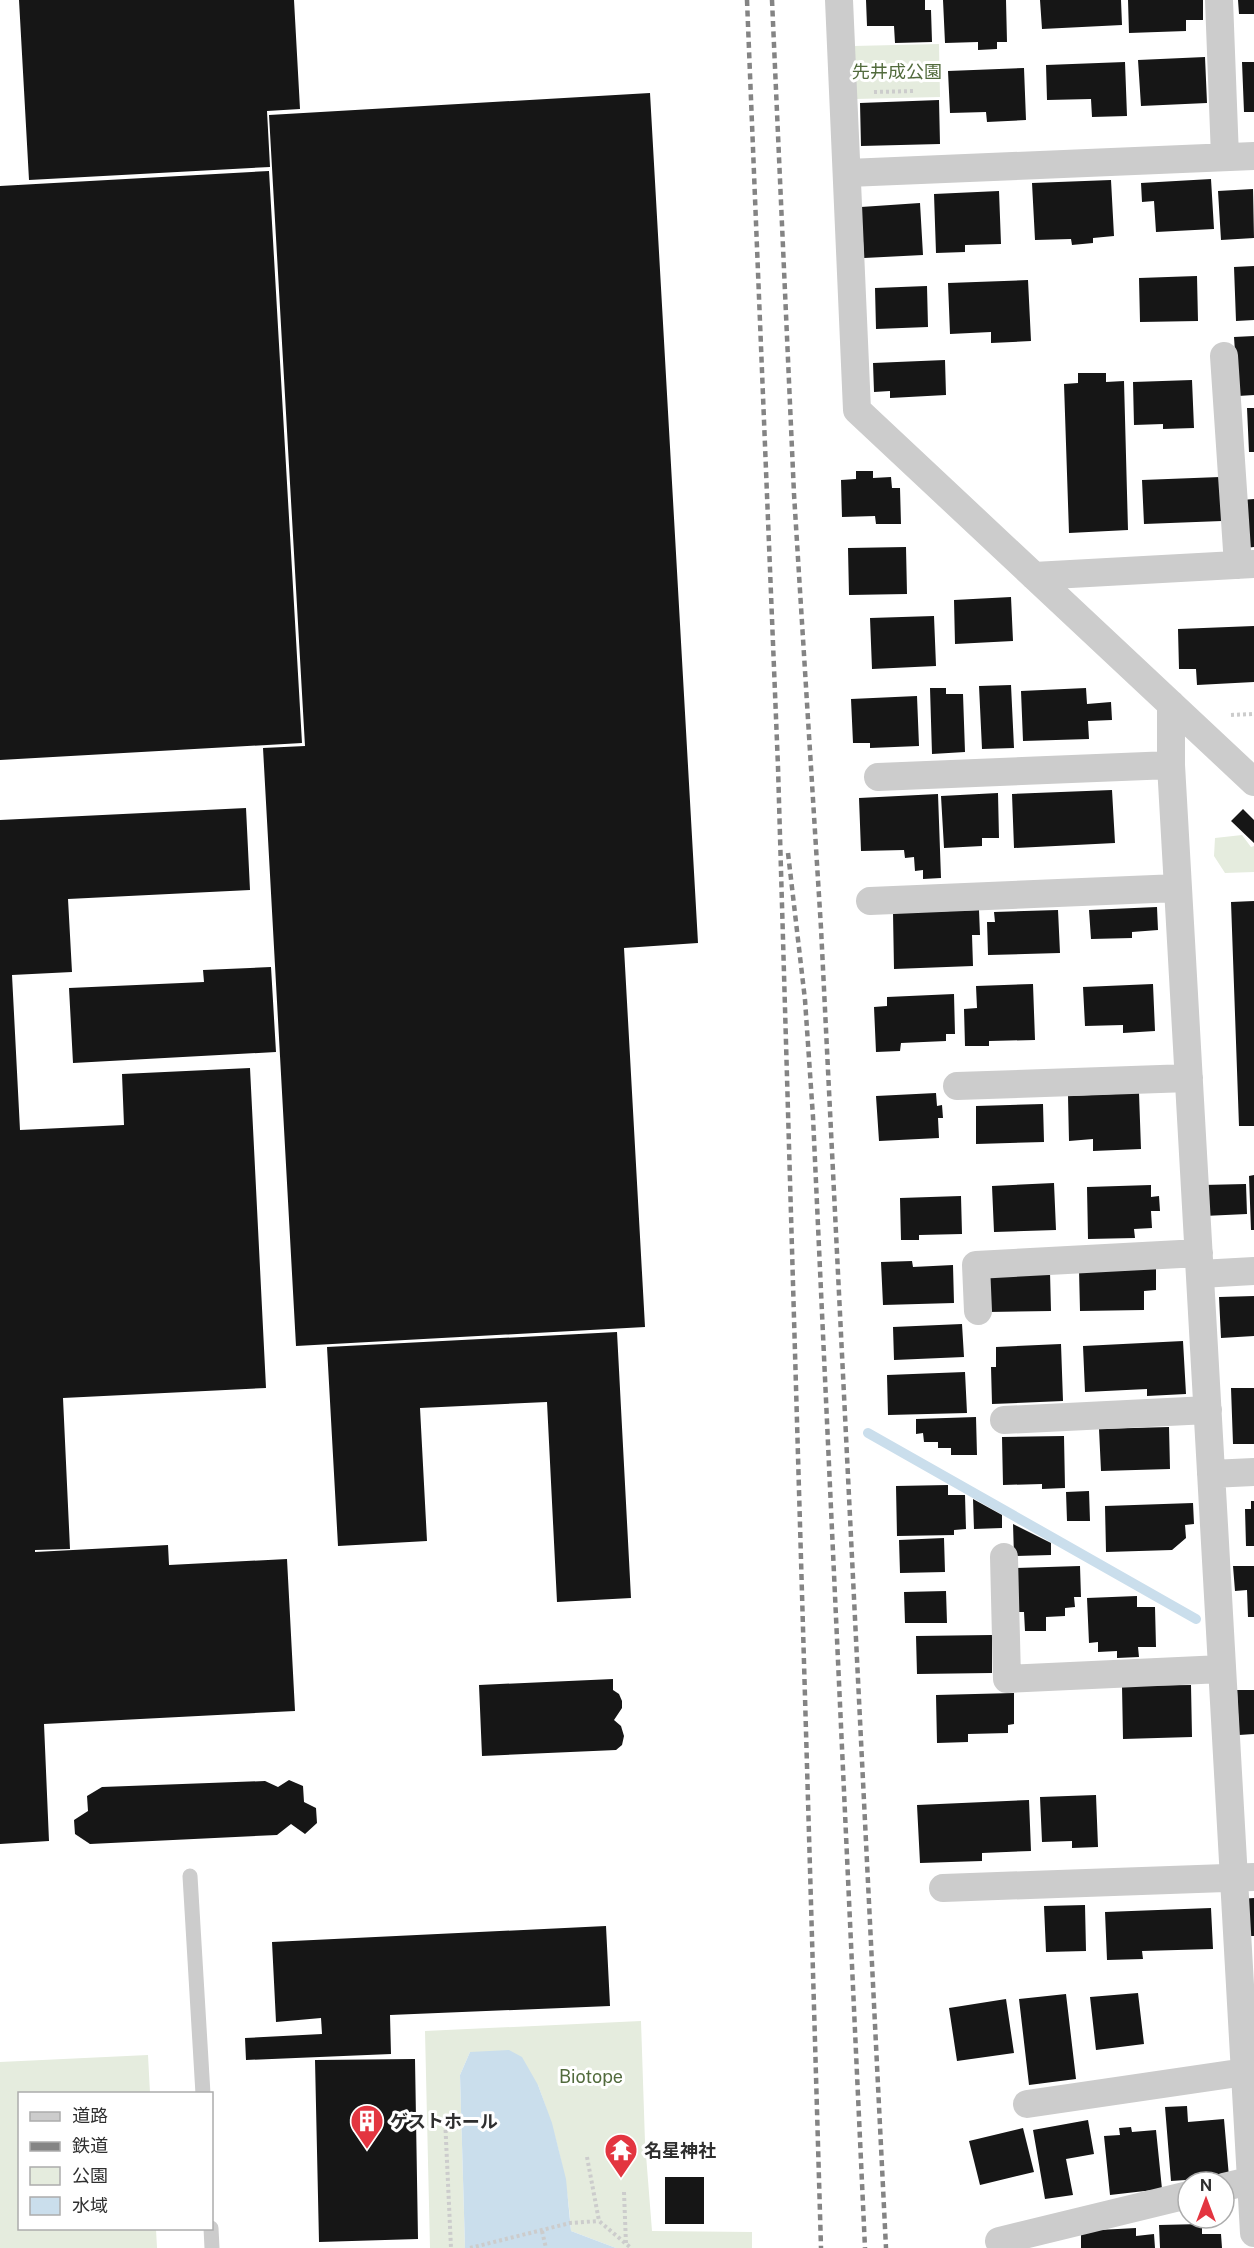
<svg xmlns="http://www.w3.org/2000/svg" width="1254" height="2248" font-family="'Public Sans','Noto Sans JP',sans-serif">
  <style>
    .green { fill: #e5ecde }
    .water { fill: #cadeec }
    .lines { fill: none; stroke-linecap: round; stroke-linejoin: round }
    .stream { stroke: #cadeec; stroke-width: 10 }
    .building { fill: #161616 }
    .path { stroke: #ccc; stroke-width: 4; stroke-dasharray: 3 3; stroke-linecap: butt }
    .service { stroke: #ccc; stroke-width: 15 }
    .minor { stroke: #ccc; stroke-width: 28 }
    .rail { stroke: #848484; stroke-width: 4.5; stroke-dasharray: 6 4.5; stroke-linecap: butt }
    .labels { text-anchor: middle; dominant-baseline: central; stroke-width: 6; stroke-linejoin: round; paint-order: stroke }
    .park-label { font-size: 18px; fill: #526b3d; stroke: #fff }
    .poi-label { font-size: 18px; font-weight: bold; fill: #2f2f2f; stroke: #fff; text-anchor: start }
  </style>
  <rect width="100%" height="100%" fill="#fff"/>
  <!-- green -->
  <path class="green" d="M939 44 940 97 855 99 853 46Z
    M1242 835 1251 847 1254 846V872L1225 873 1214 856 1215 838Z
    M641 2021 645 2142 652 2231 752 2232V2248H616L571 2231C568 2178 556 2134 538 2085L470 2052 460 2075 465 2248H430L425 2031Z
    M148 2055 150 2093 20 2094V2228L156 2229 157 2248H0V2062Z"/>
  <!-- water -->
  <path class="water" d="M509 2050 522 2057 538 2085 552 2123 566 2179 571 2231 616 2248H465L460 2075 470 2052Z"/>
  <g class="lines">
    <!-- stream -->
    <path class="stream" d="M868 1433 1196 1619"/>
  </g>
  <!-- building -->
  <path class="building" d="M19 0H294L300 109 267 111 270 167 29 180Z
    M866 0H925V10H931L932 42 895 43 894 26H867Z
    M943 0H1006L1007 42H997V49L978 50V42L945 43Z
    M1040 0H1121L1122 25 1042 29Z
    M1128 0H1203V20H1186V31L1129 33Z
    M1238 0H1254V14H1239Z
    M1205 57 1207 103 1141 106 1138 60Z
    M1125 62 1127 116 1092 117 1091 99 1047 100 1046 65Z
    M1242 62H1254V112H1244Z
    M1024 68 1026 120 987 122 986 112 950 113 948 71Z
    M650 93 698 943 624 948 645 1327 296 1346 263 748 305 746 269 115Z
    M939 100 940 144 861 146 860 103Z
    M269 171 302 743 0 760V186Z
    M1211 179 1214 229 1156 232 1154 201 1142 202 1141 183Z
    M1111 180 1114 236 1093 238V243L1072 245 1071 239 1035 240 1032 183Z
    M1253 189 1254 238 1221 240 1218 191Z
    M999 191 1001 244 965 245V252L936 253 934 194Z
    M920 203 923 255 864 258 861 207Z
    M1254 266V320L1236 321 1234 267Z
    M1197 276 1198 321 1140 322 1139 278Z
    M1028 280 1031 341 991 343V332L950 334 948 283Z
    M927 286 928 327 876 329 875 288Z
    M1254 336V395L1238 396 1234 337Z
    M945 360 946 395 890 398V391L874 392 873 363Z
    M1078 373H1106V382L1124 381 1128 530 1069 533 1064 384 1078 383Z
    M1192 380 1194 428 1163 429V424L1134 425 1133 382Z
    M1247 408H1254V452H1249Z
    M856 471H873V478L891 477 892 488H900L901 524H876L875 516 842 517 841 480 856 479Z
    M1220 477 1222 521 1144 524 1142 480Z
    M1254 499V547L1245 548 1242 500Z
    M906 547 907 594 849 595 848 548Z
    M1011 597 1013 641 955 644 954 600Z
    M934 616 936 666 872 669 870 618Z
    M1254 626V682L1197 685 1196 669H1179L1178 629Z
    M1011 685 1014 748 982 749 979 686Z
    M930 688H946V694H963L965 752 932 754Z
    M1086 688 1087 704 1111 702 1112 720 1088 721 1089 739 1023 741 1021 691Z
    M917 696 919 746 870 748V743H853L851 699Z
    M1112 790 1115 843 1014 848 1012 794Z
    M998 793 999 838H982V846L944 848 941 796Z
    M938 794 941 878 923 879V870L915 871 914 857 905 858 904 850 861 851 859 798Z
    M246 808 250 890 68 899 72 972 12 975 20 1130 124 1125 122 1074 250 1068 266 1388 63 1398 70 1549 35 1550V1552L168 1545 169 1565 287 1559 295 1711 44 1724 49 1841 0 1844V820Z
    M1243 809 1254 820V843L1231 821Z
    M1254 901V1126H1239L1231 902Z
    M1157 907 1158 930 1132 932V938L1091 939 1089 910Z
    M979 910 980 935H972L973 966 894 969 893 913Z
    M1058 910 1060 953 988 955 987 922H995L994 912Z
    M271 967 276 1052 73 1063 69 988 204 982 203 970Z
    M1033 984 1035 1040 989 1041V1046H965L964 1009 977 1008 976 986Z
    M1153 984 1155 1031 1123 1033V1025L1085 1026 1083 987Z
    M954 994 955 1034H946V1041L901 1043 900 1051 876 1052 874 1007 887 1006V997Z
    M936 1093 937 1106 942 1105 943 1118H938L939 1138 879 1141 876 1096Z
    M1139 1093 1141 1149 1093 1151V1139L1069 1141 1068 1096Z
    M1043 1104 1044 1142 976 1144V1106Z
    M1254 1175V1230H1251L1249 1176Z
    M1054 1183 1056 1230 994 1232 992 1186Z
    M1246 1184 1247 1214 1204 1216 1203 1185Z
    M1151 1185V1197L1159 1196 1160 1211H1151L1152 1228 1134 1229 1135 1238 1088 1239 1087 1187Z
    M961 1196 962 1234 919 1235V1240H901L900 1198Z
    M912 1261 913 1267 953 1265 954 1303 883 1305 881 1262Z
    M1156 1268V1290L1144 1291V1310L1080 1311 1079 1270Z
    M1050 1272 1051 1311 987 1312 986 1274Z
    M1254 1296V1336L1221 1338 1219 1297Z
    M962 1324 964 1357 894 1360 893 1327Z
    M617 1332 631 1598 557 1602 547 1402 420 1408 427 1541 338 1546 327 1347Z
    M1183 1341 1186 1394 1147 1396V1389L1085 1392 1083 1346Z
    M1061 1344 1063 1401 992 1404 991 1367H996V1347Z
    M965 1372 967 1413 888 1415 887 1375Z
    M1231 1388H1254V1444H1233Z
    M976 1417 977 1455H951V1448H938V1442H924L923 1433 916 1434V1419Z
    M1169 1427 1170 1469 1101 1471 1099 1429Z
    M1064 1436 1065 1488 1042 1489V1484L1003 1485 1002 1437Z
    M948 1485V1495H965L966 1529 954 1530V1535L897 1536 896 1486Z
    M1089 1491 1090 1521H1067L1066 1492Z
    M973 1499 1002 1515V1528L974 1529Z
    M1251 1501H1254V1546H1246L1245 1509H1251Z
    M1193 1503 1194 1524 1185 1525 1186 1538 1172 1550 1106 1552 1105 1506Z
    M1013 1524 1051 1543V1555L1014 1556Z
    M944 1538 945 1572 900 1573 899 1540Z
    M1080 1566 1081 1597H1074L1075 1607 1065 1608V1616L1046 1617V1631H1025L1024 1612H1014L1013 1568Z
    M1233 1566H1254V1617H1248L1247 1590 1235 1591Z
    M946 1591 947 1623H905L904 1592Z
    M1137 1596V1607H1155L1156 1647H1138L1139 1657 1117 1658V1651L1098 1652V1642L1089 1643 1087 1598Z
    M992 1635V1673L917 1674 916 1636Z
    M613 1679V1690L619 1694 622 1701V1708L614 1720 621 1726 624 1736 622 1745 616 1750 482 1756 479 1685Z
    M1191 1685 1192 1737 1123 1739 1122 1686Z
    M1237 1690H1254V1734L1239 1735Z
    M1014 1693V1724L1008 1725V1733L968 1734V1742L937 1743 936 1695Z
    M289 1780 303 1786 304 1802 316 1808 317 1823 305 1834 291 1824 277 1835 90 1844 75 1834 74 1820 88 1811 87 1796 102 1787 265 1781 278 1787Z
    M1096 1795 1098 1847 1072 1848V1841L1042 1842 1040 1797Z
    M1029 1800 1031 1851 982 1853V1861L920 1863 917 1805Z
    M1254 1898V1936H1243L1240 1899Z
    M1085 1905 1086 1951 1046 1952 1044 1906Z
    M1211 1908 1213 1949 1142 1951 1143 1959 1107 1960 1105 1912Z
    M606 1926 610 2006 390 2015 391 2054 246 2060 245 2038 322 2034 321 2018 276 2022 272 1942Z
    M1138 1993 1144 2044 1096 2050 1090 1997Z
    M1066 1994 1076 2079 1029 2085 1019 1999Z
    M1006 1999 1014 2053 957 2061 949 2008Z
    M415 2059 418 2239 319 2242 315 2060Z
    M1187 2106 1188 2122 1224 2119 1229 2177 1171 2181 1165 2107Z
    M1088 2120 1094 2154 1066 2159 1073 2195 1045 2199 1033 2130Z
    M1131 2127 1132 2132 1156 2130 1162 2189 1110 2195 1104 2136 1120 2135 1119 2128Z
    M1023 2128 1034 2172 980 2185 969 2141Z
    M665 2177H704V2224H665Z
    M1202 2224V2234H1221L1222 2248H1160L1159 2225Z
    M1136 2228V2236L1154 2234 1155 2248H1081V2231Z"/>
  <g class="lines">
    <!-- path -->
    <path class="path" d="M874 92 915 91
      M1231 715 1254 714
      M445 2118 451 2248
      M587 2157 599 2221 631 2248
      M624 2192 626 2244
      M542 2231 546 2248
      M470 2248 570 2223 599 2221"/>
    <!-- service -->
    <path class="service" d="M190 1876 203 2094
      M211 2228 212 2248"/>
    <!-- minor -->
    <path class="minor" d="M839 0 857 410 1254 782
      M1219 0 1225 157
      M848 173 1254 156
      M1224 356 1238 565
      M1034 576 1254 564
      M1171 704V765L1178 888 1254 2233
      M878 777 1171 765
      M870 901 1178 888
      M957 1086 1189 1078
      M1200 1274 1254 1271
      M978 1311 976 1265 1199 1253
      M1004 1420 1208 1410
      M1211 1474 1254 1472
      M1004 1557 1007 1679 1222 1669
      M943 1888 1254 1877
      M1027 2104 1245 2072
      M1224 2187 1254 2180
      M999 2241 1188 2195"/>
    <!-- rail -->
    <path class="rail" d="M747 0 778 767 821 2248
      M772 0 794 494 821 928 886 2248
      M788 853 805 1000 813 1117 865 2248"/>
  </g>
  <!-- icons -->
  <defs>
    <g id="building-pin" transform="scale(1.725)"><path d="M0 17L-7.5 6A9.5 9.5 0 1 1 7.5 6Z" fill="#e33540" stroke="#fff"/><path d="M-4-6H4V6H1V3H-1V6H-4ZM-2.5-4.3h1.7v1.8h-1.7ZM.8-4.3h1.7v1.8H.8ZM-2.5-1h1.7V.8h-1.7ZM.8-1h1.7V.8H.8Z" fill="#fff"/></g>
    <g id="temple-pin" transform="scale(1.725)"><path d="M0 17L-7.5 6A9.5 9.5 0 1 1 7.5 6Z" fill="#e33540" stroke="#fff"/><path d="M0-6L5-2H3V0L6.5 2.5H4V6H1.5V3h-3V6H-4V2.5H-6.5L-3 0V-2H-5Z" fill="#fff"/></g>
  </defs>
  <g fill-rule="evenodd">
    <use href="#building-pin" x="367" y="2121"/>
    <use href="#temple-pin" x="621" y="2150"/>
  </g>
  <g class="labels">
    <!-- park labels -->
    <g class="park-label">
      <text x="897" y="71">先井成公園</text>
      <text x="591" y="2076">Biotope</text>
    </g>
    <!-- poi labels -->
    <g class="poi-label">
      <text x="390" y="2121">ゲストホール</text>
      <text x="644" y="2150">名星神社</text>
    </g>
  </g>
  <!-- legend -->
  <rect x="18" y="2092" width="195" height="138" fill="#ffffff" stroke="#acacac" stroke-width="1.5"/>
  <rect x="30" y="2112" width="30" height="9" fill="#cccccc" stroke="#acacac" stroke-width="1.5"/>
  <text x="72" y="2122" font-size="18" fill="#2f2f2f">道路</text>
  <rect x="30" y="2142" width="30" height="9" fill="#848484" stroke="#acacac" stroke-width="1.5"/>
  <text x="72" y="2152" font-size="18" fill="#2f2f2f">鉄道</text>
  <rect x="30" y="2167" width="30" height="18" fill="#e5ecde" stroke="#acacac" stroke-width="1.5"/>
  <text x="72" y="2182" font-size="18" fill="#2f2f2f">公園</text>
  <rect x="30" y="2197" width="30" height="18" fill="#cadeec" stroke="#acacac" stroke-width="1.5"/>
  <text x="72" y="2212" font-size="18" fill="#2f2f2f">水域</text>
  <!-- north arrow -->
  <g transform="translate(1206 2200)"><circle r="28" fill="#ffffff" stroke="#acacac" stroke-width="1.5"/>
  <path d="M0-4.5L10 22L0 15L-10 22Z" fill="#e33540"/>
  <text y="-9" font-size="16" font-weight="bold" text-anchor="middle" fill="#2f2f2f">N</text>
  </g>
</svg>
